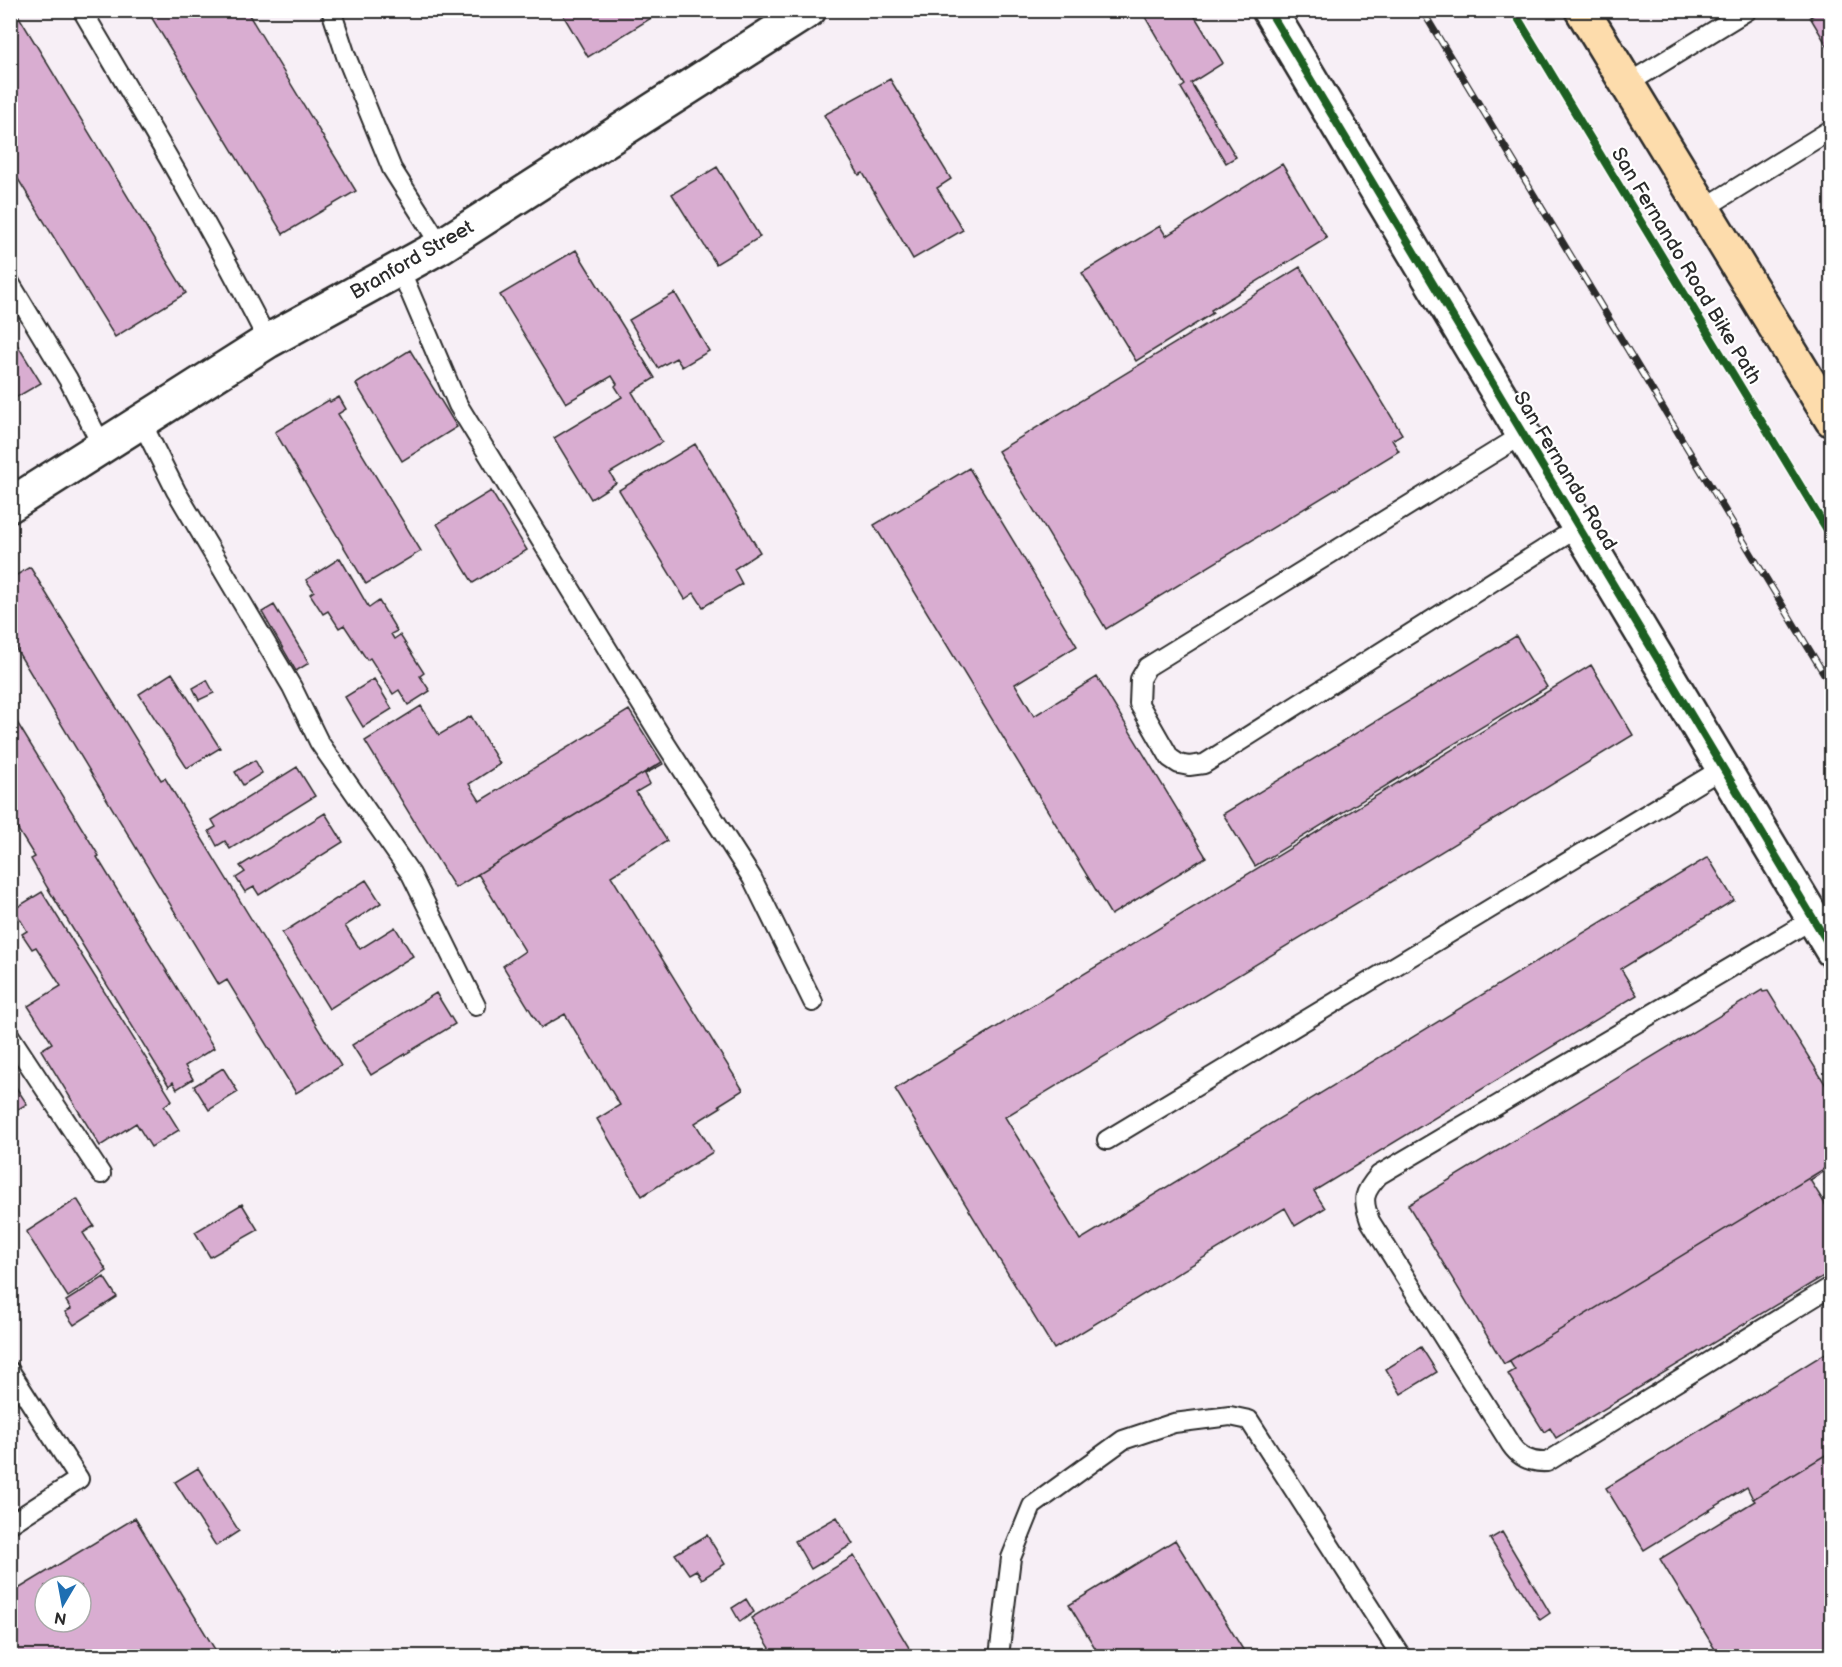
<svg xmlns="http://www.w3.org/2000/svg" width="1842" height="1667" font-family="'Balsamiq Sans',sans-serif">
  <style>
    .building { fill: #d9add1; stroke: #2b2b2b; stroke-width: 1.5; fill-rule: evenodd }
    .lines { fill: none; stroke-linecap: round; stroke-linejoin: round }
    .service-casing { stroke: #2b2b2b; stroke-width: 22 }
    .minor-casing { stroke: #2b2b2b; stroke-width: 38 }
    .secondary-casing { stroke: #2b2b2b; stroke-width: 38 }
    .primary-casing { stroke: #2b2b2b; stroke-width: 38 }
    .service { stroke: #fff; stroke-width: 18 }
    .minor { stroke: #fff; stroke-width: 33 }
    .secondary { stroke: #fff; stroke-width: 33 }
    .primary { stroke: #fddcac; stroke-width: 33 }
    .rail-casing { stroke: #2b2b2b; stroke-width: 7 }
    .rail { stroke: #fff; stroke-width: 4.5; stroke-dasharray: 14; stroke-linecap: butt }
    .cycleway-casing { stroke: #fff; stroke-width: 11 }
    .cycleway { stroke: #1b5e20; stroke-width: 8 }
    .labels { text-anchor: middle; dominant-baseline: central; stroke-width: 4.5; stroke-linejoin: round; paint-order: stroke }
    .street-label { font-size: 20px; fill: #2b2b2b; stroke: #fff }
  </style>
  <rect width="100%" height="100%" fill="#f7eff6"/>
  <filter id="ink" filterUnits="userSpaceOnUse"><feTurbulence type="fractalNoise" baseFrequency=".0167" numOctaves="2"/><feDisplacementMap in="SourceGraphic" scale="12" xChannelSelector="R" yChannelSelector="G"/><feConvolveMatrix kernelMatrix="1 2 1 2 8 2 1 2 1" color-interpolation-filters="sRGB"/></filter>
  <g filter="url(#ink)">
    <!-- building -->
    <path class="building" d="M10 10H15L186 293 115 337 10 166Z
      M147 10H246L356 191 283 234Z
      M560 10H660L661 12 588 57Z
      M1141 10H1191L1223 63 1191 83 1236 157 1226 163 1181 88 1185 85Z
      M1821 10H1832V54L1810 17Z
      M890 79 951 179 937 188 963 230 913 259 863 173 859 175 824 115Z
      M1282 164 1327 238 1211 310 1213 313 1136 361 1082 273 1160 226 1166 236Z
      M717 167 760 237 716 264 672 194Z
      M576 250 655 378 632 392 662 442 610 473 616 483 591 499 554 438 622 397 615 386 617 384 612 376 566 403 500 295Z
      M1300 267 1402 434 1392 440 1399 451 1106 629 998 451Z
      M675 293 709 351 682 367 676 358 658 368 629 320Z
      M10 333 41 383 10 401Z
      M410 350 457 427 402 461 356 384Z
      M339 397 346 409 338 414 421 551 366 584 275 432 329 400 330 402Z
      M695 444 760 552 734 569 742 584 703 607 694 593 685 599 619 490Z
      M969 468 1077 646 1015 684 1034 716 1097 677 1206 857 1111 915 874 525Z
      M491 491 527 550 473 583 437 524Z
      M340 558 369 608 379 601 397 631 391 634 394 639 400 635 424 673 420 676 430 691 408 705 399 690 393 694 370 658 367 660 344 625 339 628 328 611 323 614 310 594 314 591 306 580Z
      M30 567 161 780 165 778 341 1066 296 1093 227 980 219 985 10 639V579Z
      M274 605 309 663 296 671 262 612Z
      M1516 636 1547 687 1255 866 1223 814Z
      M1591 665 1633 735 1005 1117 1080 1240 1708 857 1734 900 1621 969 1637 995 1314 1191 1325 1208 1295 1226 1285 1208 1054 1349 895 1089Z
      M172 673 220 748 187 768 139 694Z
      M374 679 392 709 363 727 345 697Z
      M207 680 214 693 199 700 193 688Z
      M421 706 439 735 471 716 500 764 469 784 480 801 629 710 662 762 455 888 365 741Z
      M10 711 99 856 97 857 214 1048 185 1066 193 1079 177 1089 173 1082 169 1086 47 887 31 859 35 857 10 817Z
      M255 760 262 773 243 785 235 772Z
      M662 762 663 764 645 774 650 784 636 792 667 841 611 876 743 1090 719 1105 721 1107 695 1123 713 1152 642 1196 597 1119 620 1105 565 1014 541 1028 503 966 525 951 478 874Z
      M297 767 315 796 230 849 225 841 217 846 209 831 216 827 212 820Z
      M325 813 343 842 259 895 254 887 245 892 236 878 245 872 240 866Z
      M366 880 381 903 345 926 360 949 395 927 413 956 329 1009 282 933Z
      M42 892 172 1100 164 1106 179 1130 151 1147 136 1123 100 1146 41 1050 52 1043 28 1006 61 986 36 947 32 949 22 934 27 931 14 909Z
      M1762 990 1763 992 1768 991 1832 1095V1164L1504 1364 1408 1205Z
      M436 993 455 1024 371 1075 352 1045Z
      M223 1068 238 1092 209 1110 194 1086Z
      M10 1078 27 1104 10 1114Z
      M1832 1164V1167L1810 1180 1832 1215V1271L1556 1438 1550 1428 1544 1432 1508 1374 1515 1370 1510 1362 1504 1364Z
      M1832 1182V1197L1825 1186Z
      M77 1199 94 1226 83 1233 107 1271 68 1297 26 1232Z
      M242 1204 258 1230 210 1257 195 1232Z
      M104 1277 117 1297 74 1325 65 1312 71 1309 66 1301Z
      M1421 1347 1437 1372 1401 1394 1386 1369Z
      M1832 1349V1451L1753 1499 1747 1487 1644 1550 1606 1488Z
      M1832 1451V1656H1719L1660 1559 1755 1501 1753 1499Z
      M198 1468 239 1531 216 1546 175 1482Z
      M837 1517 853 1544 811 1569 795 1541Z
      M135 1518 219 1656H10V1594ZM45 1586H81V1622H45Z
      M1502 1532 1550 1613 1540 1620 1490 1539Z
      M707 1535 725 1564 702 1579 696 1570 689 1574 675 1554Z
      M1175 1540 1247 1656H1100L1069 1605Z
      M854 1556 914 1656H775L751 1618Z
      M746 1599 754 1612 740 1622 732 1608Z"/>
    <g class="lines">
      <!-- service casing -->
      <g class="service-casing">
        <path id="service" d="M82 10C146 119 211 228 268 341
          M331 10 346 56 392 169 441 246
          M1627 84 1748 10
          M1703 209 1832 129
          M400 269 458 405 662 738 752 878 813 1002
          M10 283 68 379 102 446
          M142 423 176 491 292 687 319 742 411 874 476 1006
          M1524 434 1147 667 1140 679 1139 704 1170 758 1179 764 1189 766 1204 764 1579 527
          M1813 919 1379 1175C1363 1193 1362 1199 1370 1221L1511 1445C1520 1458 1532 1463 1547 1462L1832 1286
          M10 1036 101 1174
          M1107 1140 1723 768
          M10 1371 79 1479 10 1524
          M999 1656 1011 1558 1032 1506 1123 1440 1174 1423 1230 1416 1249 1420 1401 1656"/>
      </g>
      <!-- minor casing -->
      <g class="minor-casing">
        <path id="minor" d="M1269 10 1832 950"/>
      </g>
      <!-- secondary casing -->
      <g class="secondary-casing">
        <path id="secondary" d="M10 505 268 341 441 246 809 10"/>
      </g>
      <!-- primary casing -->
      <g class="primary-casing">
        <path id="primary" d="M1582 10 1832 420"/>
      </g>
      <!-- service -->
      <use href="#service" class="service"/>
      <!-- minor -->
      <use href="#minor" class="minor"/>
      <!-- secondary -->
      <use href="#secondary" class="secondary"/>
      <!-- primary -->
      <use href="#primary" class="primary"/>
      <!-- rail casing -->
      <g class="rail-casing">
        <path id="rail" d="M1422 10 1832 687"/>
      </g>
      <!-- rail -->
      <use href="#rail" class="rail"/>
      <!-- cycleway casing -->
      <g class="cycleway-casing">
        <path id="cycleway" d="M1269 10 1832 950
          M1513 10 1832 538"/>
      </g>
      <!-- cycleway -->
      <use href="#cycleway" class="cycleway"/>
    </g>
  </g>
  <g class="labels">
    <!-- street labels -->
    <g class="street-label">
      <text transform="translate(412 260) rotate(-30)">Branford Street</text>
      <text transform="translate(1686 266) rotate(59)">San Fernando Road Bike Path</text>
      <text transform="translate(1565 471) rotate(59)">San Fernando Road</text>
    </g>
  </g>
  <!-- margin -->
  <rect width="1842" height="1667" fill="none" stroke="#fff" stroke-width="36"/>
  <rect x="18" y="18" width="1806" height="1631" fill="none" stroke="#2b2b2b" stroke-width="2" filter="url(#ink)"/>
  <!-- north arrow -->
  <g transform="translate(63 1604) rotate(190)"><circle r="28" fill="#ffffff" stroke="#aaaaaa" stroke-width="1.5"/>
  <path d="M0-4.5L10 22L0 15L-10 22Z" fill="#1f6fb2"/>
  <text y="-9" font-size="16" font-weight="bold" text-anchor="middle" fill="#2b2b2b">N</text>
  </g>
</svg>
